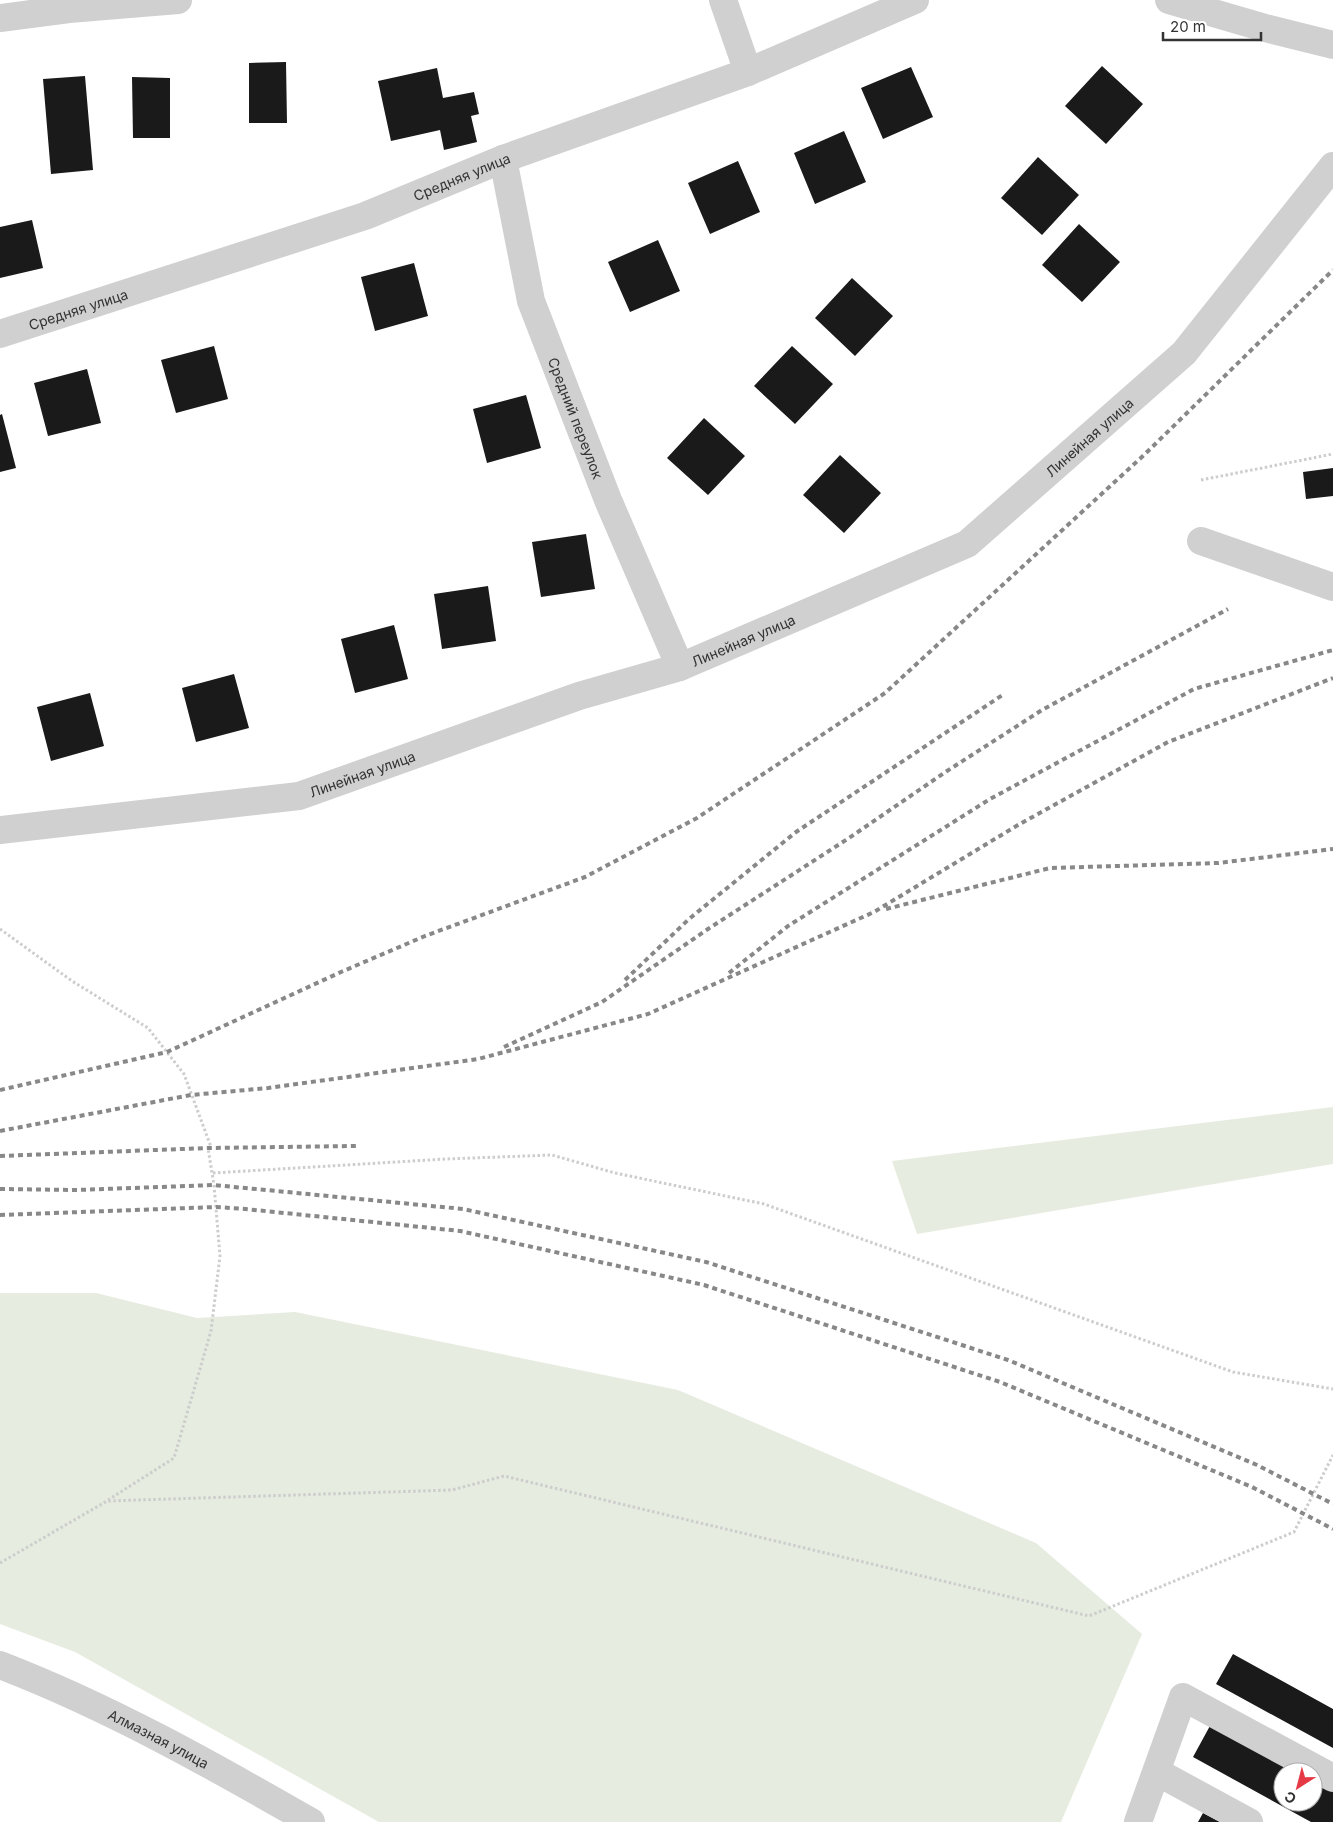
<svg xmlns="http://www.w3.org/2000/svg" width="1333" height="1822" font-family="Inter,sans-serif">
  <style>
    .green { fill: #e6ecdf }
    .building { fill: #1a1a1a }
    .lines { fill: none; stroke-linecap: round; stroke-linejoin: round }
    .path { stroke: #cdcdcd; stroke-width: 3; stroke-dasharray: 2.5 2.5; stroke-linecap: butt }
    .minor { stroke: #d0d0d0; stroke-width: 28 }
    .rail { stroke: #888; stroke-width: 4; stroke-dasharray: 5 4; stroke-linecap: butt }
    .labels { text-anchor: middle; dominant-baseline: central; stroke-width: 5; stroke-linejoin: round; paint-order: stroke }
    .street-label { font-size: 14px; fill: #333; stroke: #fff }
  </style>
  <rect width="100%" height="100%" fill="#fff"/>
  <!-- green -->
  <path class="green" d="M1333 1107V1164L917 1234 892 1161Z
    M0 1293H96L197 1318 295 1312 678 1390 1036 1543 1142 1634 1061 1822H379L75 1652 0 1624Z"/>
  <!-- building -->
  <path class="building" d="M286 62 287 123H249V63Z
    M1102 66 1143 104 1106 144 1065 106Z
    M911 67 933 117 883 139 861 88Z
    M437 68 443 98 474 92 479 114 471 116 477 142 444 150 440 130 391 141 378 81Z
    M85 76 93 170 51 174 43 79Z
    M132 77 170 78V138H133Z
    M844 131 866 182 815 204 794 153Z
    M1038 157 1079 195 1042 235 1001 198Z
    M738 161 760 212 710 234 688 183Z
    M32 220 43 268 0 278V227Z
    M1079 224 1120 262 1082 302 1042 265Z
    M658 240 680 291 630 312 608 262Z
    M414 263 428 316 375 331 361 277Z
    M852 278 893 316 855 356 815 318Z
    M214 346 228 399 176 413 161 360Z
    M792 346 833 384 795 424 754 386Z
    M87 369 101 423 48 436 34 383Z
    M526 395 541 448 487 463 473 409Z
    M2 414 16 468 0 472V415Z
    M704 418 745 456 708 495 667 458Z
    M840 455 881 493 844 533 803 495Z
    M1333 468V496L1306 499 1303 472Z
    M586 534 595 589 541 597 532 542Z
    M488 586 496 641 442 649 434 594Z
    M394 625 408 679 355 693 341 639Z
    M234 674 249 728 196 742 182 688Z
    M90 693 104 746 51 761 37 707Z
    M1233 1654 1333 1709V1748L1216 1684Z
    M1211 1724 1299 1772H1283V1802H1313V1780L1333 1791V1822H1311L1193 1757Z
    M1203 1813 1220 1822H1198Z"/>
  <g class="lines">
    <!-- path -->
    <path class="path" d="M1201 480 1333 454
      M0 929 72 981 148 1028 184 1074 211 1147 208 1148 214 1185 220 1256 211 1331 174 1458 108 1500
      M213 1173 446 1159 552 1155 615 1173 764 1204 1233 1372 1333 1389
      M0 1563 107 1501 452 1490 504 1476 1089 1616 1294 1532 1333 1455"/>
    <!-- minor -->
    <g class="minor">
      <path d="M723 0 748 72"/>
      <path d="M1169 0 1265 28 1333 45"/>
      <path d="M0 18 69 9 178 0"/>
      <path id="s1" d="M503 159 531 301 608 500 680 667"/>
      <path id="s2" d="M0 334 365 216 503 159 748 72 915 0"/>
      <path d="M1201 541 1333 587"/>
      <path id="s3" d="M0 830 299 796 579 696 680 667 967 544 1184 353 1333 166"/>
      <path id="s4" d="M0 1665C109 1707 210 1764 311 1822"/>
      <path d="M1157 1772 1249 1822"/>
      <path d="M1138 1822 1183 1697 1333 1778"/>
    </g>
    <!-- rail -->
    <path class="rail" d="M886 909 1050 868 1218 863 1333 849
      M729 973 788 926 990 799 1194 689 1333 650
      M625 980 689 919 796 832 1004 694
      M504 1047 602 1002 708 929 849 838 947 771 1042 710 1228 609
      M0 1090 167 1052 341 972 425 936 585 877 697 818 885 693 1144 455 1333 270
      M0 1131 191 1095 268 1088 478 1059 648 1014 874 912 1018 825 1168 742 1333 678
      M0 1156 208 1148 356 1146
      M0 1189 77 1190 214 1185 463 1209 706 1262 1008 1360 1257 1465 1333 1504
      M0 1215 216 1207 245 1209 460 1231 704 1285 1000 1382 1252 1487 1333 1529"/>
  </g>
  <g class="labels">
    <!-- street labels -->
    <g class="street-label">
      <text stroke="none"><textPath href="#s2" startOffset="488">Средняя улица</textPath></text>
      <text stroke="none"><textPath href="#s2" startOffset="82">Средняя улица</textPath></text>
      <text stroke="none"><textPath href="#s1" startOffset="270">Средний переулок</textPath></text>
      <text stroke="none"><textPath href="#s3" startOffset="1178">Линейная улица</textPath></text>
      <text stroke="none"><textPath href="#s3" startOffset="772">Линейная улица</textPath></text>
      <text stroke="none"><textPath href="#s3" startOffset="368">Линейная улица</textPath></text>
      <text stroke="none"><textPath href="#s4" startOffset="175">Алмазная улица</textPath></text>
    </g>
  </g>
  <!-- north arrow -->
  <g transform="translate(1298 1787) rotate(216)"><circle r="24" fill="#ffffff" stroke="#adadad"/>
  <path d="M0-4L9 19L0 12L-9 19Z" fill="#e63946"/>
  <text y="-8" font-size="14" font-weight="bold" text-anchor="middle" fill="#333333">С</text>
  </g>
  <!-- scale -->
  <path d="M1163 32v8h98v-8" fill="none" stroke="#333333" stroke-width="2.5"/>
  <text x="1170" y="32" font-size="15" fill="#333333" stroke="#ffffff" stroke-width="4" paint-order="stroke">20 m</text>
</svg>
